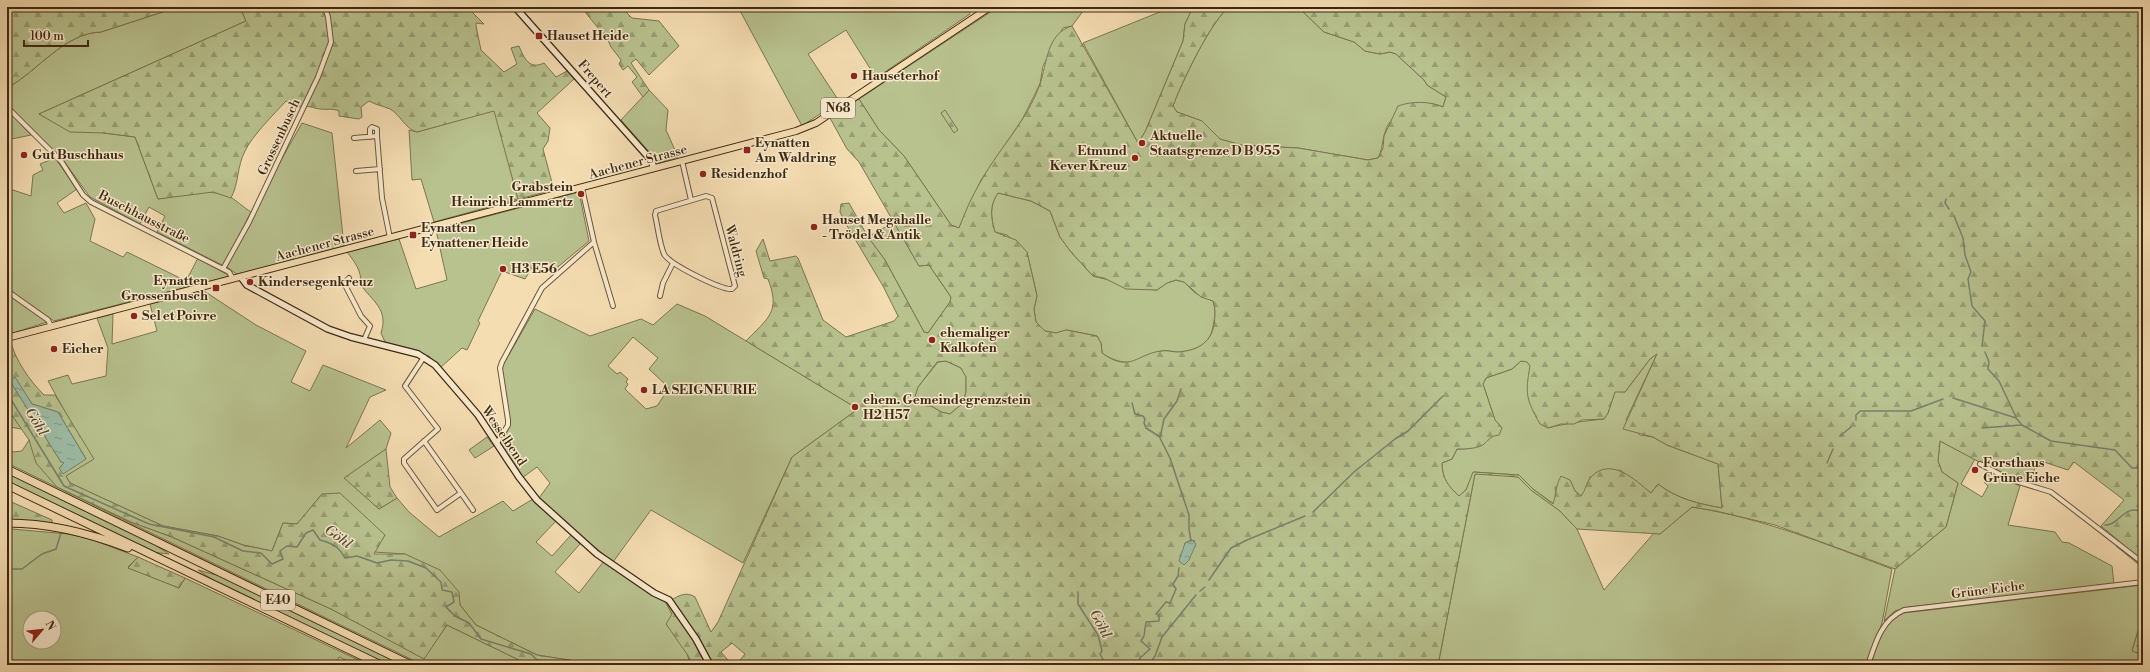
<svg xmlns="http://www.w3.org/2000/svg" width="2150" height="672" font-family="'Libre Bodoni',serif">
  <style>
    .grass { fill: #b8c28f; stroke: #7a7650; fill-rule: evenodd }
    .forest { fill: url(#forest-firs); stroke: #7a7650; fill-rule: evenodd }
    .water { fill: url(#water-ripples); stroke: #76826b }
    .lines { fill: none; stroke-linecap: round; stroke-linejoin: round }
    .stream { stroke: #76826b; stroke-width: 1.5 }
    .street-casing { stroke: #6a5639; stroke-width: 6 }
    .secondary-casing { stroke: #3c2911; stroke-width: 8 }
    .primary-casing { stroke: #3c2911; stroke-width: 8 }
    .highway-casing { stroke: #3c2911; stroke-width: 9 }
    .street { stroke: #f8e9cd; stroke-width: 4 }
    .secondary { stroke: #f8e9cd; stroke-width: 5.5 }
    .primary { stroke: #f5ddb2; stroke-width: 6 }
    .highway { stroke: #f5ddb2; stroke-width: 7 }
    .poi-dot { fill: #8f2418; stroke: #f8e9cd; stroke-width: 1.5 }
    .labels { text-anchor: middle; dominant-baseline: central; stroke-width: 3; stroke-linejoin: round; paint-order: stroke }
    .shield { fill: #f8e9cd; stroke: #746349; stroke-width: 1 }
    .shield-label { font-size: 12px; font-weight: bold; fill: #3c2911 }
    .poi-label { font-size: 13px; font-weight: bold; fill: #3c2911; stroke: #f8e9cd; text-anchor: start }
    .street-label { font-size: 13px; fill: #3c2911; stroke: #f8e9cd }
    .water-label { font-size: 14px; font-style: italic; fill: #544e36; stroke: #f8e9cd }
  </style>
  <defs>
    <pattern id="forest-firs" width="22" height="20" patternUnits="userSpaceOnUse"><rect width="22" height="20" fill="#b8c28f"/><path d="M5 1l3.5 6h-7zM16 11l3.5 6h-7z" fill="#979e73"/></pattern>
    <pattern id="water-ripples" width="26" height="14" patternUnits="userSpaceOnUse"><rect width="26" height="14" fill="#9dbda7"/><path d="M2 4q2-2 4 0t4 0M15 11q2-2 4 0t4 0" fill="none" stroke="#819a87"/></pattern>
  </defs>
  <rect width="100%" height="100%" fill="#f5ddb2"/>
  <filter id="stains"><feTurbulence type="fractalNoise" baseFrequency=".005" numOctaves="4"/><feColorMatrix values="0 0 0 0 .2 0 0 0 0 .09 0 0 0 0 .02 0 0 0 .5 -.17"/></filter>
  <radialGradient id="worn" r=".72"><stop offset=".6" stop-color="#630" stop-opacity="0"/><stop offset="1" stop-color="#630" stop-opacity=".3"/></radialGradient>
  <!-- grass -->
  <path class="grass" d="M178 7H240L246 21 39 114 104 133 135 137 158 199C180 196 210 187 230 197 236 200 243 207 251 212L225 264 222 265 157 232 165 216 149 207 140 224 90 197 63 160 7 105V88C38 71 64 33 101 32Z
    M738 7H969L970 14 876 78 846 30 808 54 839 101 802 126Z
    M998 7H1086L1072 26 1063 28 1043 66 1040 84 1022 120 981 180 959 228 951 225 904 156 879 130 859 99Z
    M1172 7H1193L1185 24 1183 41 1145 132 1138 143 1083 43Z
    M1230 7H1298L1324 32 1354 42 1365 51 1380 54 1390 52 1396 54 1424 80 1427 85 1446 97 1443 107C1424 99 1416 105 1400 116 1397 118 1392 120 1390 122 1382 132 1384 147 1378 158L1368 160 1298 148 1241 145 1220 139 1202 121 1177 112 1173 106C1180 86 1213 16 1230 7Z
    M649 90 668 110 666 130 678 157 659 163 621 120Z
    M7 109 31 135 7 140Z
    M495 110 518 199 434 222 421 179 412 180 409 130 417 132Z
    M302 123 332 133 344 246 238 275 227 267 252 212Z
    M55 158 77 189 57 203 64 213 86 203 95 219 90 241 123 257 127 252 186 281 198 258 230 276 54 321 51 319 7 289V188L31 196 33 175 43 170 40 164Z
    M579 192 589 241 553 271 534 264 525 279 502 271 478 321 480 323 467 350 462 348 440 368 429 356 385 342 381 333C389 309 372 301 360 284 363 272 354 261 347 252L399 239 416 289 447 280 436 230Z
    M998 193 1031 201 1050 211 1060 237 1071 252 1093 276 1145 289 1157 290 1167 283 1176 280 1184 282 1195 293 1213 301C1216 309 1215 317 1213 326 1211 344 1195 351 1178 352 1173 352 1167 350 1162 351 1154 352 1147 356 1140 360 1129 366 1111 360 1102 353L1101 343 1097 336 1067 330 1056 333 1045 331 1036 322 1034 309 1037 296 1027 252 1007 235 995 232C991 218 989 206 998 193Z
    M894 222 919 266 929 265 951 297 950 302 928 333 924 332 885 260 868 237Z
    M204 291 256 325 306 351 291 382 310 391 323 365 386 390 370 397 346 448 380 420 391 433 386 449 345 478 379 509 397 498 409 512 439 537 503 501 513 511 533 499 556 521 536 542 552 556 571 535 580 544 555 572 579 593 604 561 666 603 672 614 691 665H591L588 663 537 655 476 625 460 605 458 592 405 554 374 552 385 535 322 494 297 524 283 523 272 551 243 545 218 536 163 526 70 483 66 477 69 419 48 381 68 375 72 384 106 376 108 348 97 318 113 314 112 344 157 331 150 304Z
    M7 293 45 320 47 322 7 335Z
    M677 304 705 316 858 409 792 457 743 563 651 510 613 562 559 518 539 498 550 483 537 467 522 478 497 438 507 423 502 367 535 309 590 336 641 319 653 325ZM633 337 658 358 649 369 669 388 657 406 646 409 625 389 628 384 626 382 628 379 620 372 617 374 608 366Z
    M1657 354 1626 420 1640 435 1653 437 1667 445 1718 464 1722 508C1699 504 1677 499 1658 484L1651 493 1620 470 1590 477 1585 491 1581 496 1575 491 1570 480 1555 487 1556 494 1554 504 1533 489 1519 475 1474 472 1466 490 1459 496C1448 487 1442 478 1442 463L1452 459 1457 449C1479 450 1486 441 1502 428L1495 420 1483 384 1486 378 1512 369 1521 361H1527L1530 366 1548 428C1566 423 1585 421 1604 419L1608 413 1615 391 1625 392 1650 359Z
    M946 361 961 368 966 376V392L963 403 950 414 941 412 915 396 918 387 938 362Z
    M7 408 22 429 9 427 7 422Z
    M487 437 494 446 475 458 469 450Z
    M29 440 57 487 131 522 172 537 331 609 424 658 447 625 519 660 522 665H423L7 463V449L13 452 22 451Z
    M1940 441 1975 459 1961 484 1982 497 1988 486 1984 482 1989 472 2020 486 2008 525 2055 532 2062 542 2069 543 2112 566 2114 584 1909 607 1895 611 1884 621 1895 569 1946 527 1958 483 1942 472 1938 461Z
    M7 472 149 541 169 554 151 552 7 482Z
    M1479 473 1519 477 1531 490 1560 511 1577 529 1604 590 1654 533 1660 534 1692 507C1762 518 1826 544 1892 569L1882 623 1866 665H1438L1475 474Z
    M12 529 68 534 88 538 138 557 128 567 179 588 185 578 369 665H356L339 657 336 665H7V531ZM30 618H54V642H30Z
    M198 570 224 577 406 665H385L222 586Z
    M2143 585V615L2132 650 2143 655V665H1871C1877 645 1883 622 1903 613Z"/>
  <!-- forest -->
  <path class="forest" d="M7 7H178L101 32C64 33 38 71 7 88Z
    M240 7H467L484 24 476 23V26L481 50 504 72 517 64 511 48 519 46C524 58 529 70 544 63L556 77 567 71 574 79 537 113 550 128 548 141 543 149 554 190 518 199 494 111 417 132C404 128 401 115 390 109 383 106 376 105 369 101L361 107 362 117 359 119 339 116V111C332 108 327 110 320 109 312 108 309 105 300 107L286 101C274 114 252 136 245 151 237 166 239 183 231 198L213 192 158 199 135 137 104 133 70 132 39 114 246 21Z
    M590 7H621L632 18 659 21 679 46 649 75 636 59 631 63 649 90 643 97 632 82 637 77 628 66 623 70 619 64 621 60 611 47 608 40 585 12Z
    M1193 7H1230C1213 16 1180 86 1173 106L1177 112 1202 121 1220 139 1241 145 1298 148 1368 160 1378 158 1383 148 1384 136 1398 106C1412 101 1429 101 1443 107L1446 97 1427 85 1424 80 1396 54 1390 52 1380 54 1365 51 1354 42 1324 32 1298 7H2143V568L2116 546 2119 541 2101 526 2124 500 2074 462 2068 470 2038 460 2029 484 2009 478 1940 441 1938 461 1942 472 1958 483 1946 527 1895 569 1775 525 1716 511 1692 507 1660 534 1577 529 1560 511 1531 490 1518 477 1475 474 1438 665H736L745 654 732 643 721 652 732 665H691L689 657 666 624 672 614 666 603C676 598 684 590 695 597L711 632 718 622 792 457 858 409 746 341C768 318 781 312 768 279L764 278 756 251 763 239 770 261 796 256 798 258 823 320 846 337 894 321 898 316 883 286 846 224 840 212 841 204 849 203 868 237 885 260 924 332 928 333 950 302 951 297 929 265 919 266 859 162 847 149 830 118 859 99 879 130 904 156 951 225 959 228C965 212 972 196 981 181 999 148 1028 120 1040 84 1047 63 1047 33 1072 26L1138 143 1145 132 1183 41 1185 24ZM998 193 1031 201 1050 211 1060 237 1071 252 1093 276 1104 278 1126 289 1157 290 1167 283 1176 280 1184 282 1201 297 1213 301C1216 309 1215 317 1214 325 1211 344 1195 351 1178 352 1173 352 1167 350 1162 351 1137 353 1131 374 1102 353L1101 343 1097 336 1066 330 1056 333 1045 331 1036 322 1034 309 1037 296 1027 252 1016 240 995 232C991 218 989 206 998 193ZM1657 354 1623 429 1653 437 1667 445 1718 464 1722 508C1699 504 1677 499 1658 484L1651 493C1635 480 1611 456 1591 477 1586 482 1586 490 1581 496L1575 491 1570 480 1561 476C1555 487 1557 492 1553 504L1533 489 1519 475 1473 472 1466 490 1459 496C1448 486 1442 478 1442 463L1452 459 1457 449C1465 449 1475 449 1483 445 1489 440 1490 436 1499 435L1502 428 1495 420 1483 384 1486 378 1512 369 1521 361 1527 362 1530 366C1525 394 1526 399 1540 424L1548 428 1561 424H1574L1582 420 1604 419 1608 413 1615 392H1625L1650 359ZM946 361 961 368 966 377V392L963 403 950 414 941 412 915 396 918 387 937 362ZM1191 540 1195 541 1183 564 1185 543Z
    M945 110 958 130 954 133 941 113Z
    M10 340C16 361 29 380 44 395H55L94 459 66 476 70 483 163 526 218 536 243 545 272 551 283 523 297 524 322 494 340 493 385 535 374 554H405L440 570 459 592 460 605 476 625 537 655 588 663 591 665H522L519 660 447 625 424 659 331 609 172 537 131 522 57 487 36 463 29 440 7 408V341ZM15 378 32 404 58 412 86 459 64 463 61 462 10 381Z
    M386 449 390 487 397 498 379 509 344 478Z
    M7 500 52 520V524L7 521Z
    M138 557 185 578 179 588 128 568Z
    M2143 615V655L2132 651Z"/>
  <!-- water -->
  <path class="water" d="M15 377 32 404 58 412 86 459 63 474 59 468 64 463 61 462 10 381Z
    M1192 540 1196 544 1189 560 1184 565 1179 561 1185 543Z"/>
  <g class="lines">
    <!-- stream -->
    <path class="stream" d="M1946 199 1945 203 1949 209
      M1954 216 1963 238 1965 255 1971 272 1968 279 1972 306 1985 321 1982 346
      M1985 352 1989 362 1988 369 1999 381 2016 417
      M2143 380V386
      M1181 389 1177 401 1164 419 1160 438 1170 458 1189 515V529L1191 541
      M7 393 64 486 149 524 214 537 243 551 261 553 272 564 283 559 280 551 287 546 297 547 306 533 313 530 320 540C332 543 339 547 345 558L357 556 377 563 391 560 408 561 426 568 441 582 442 590 452 592 454 602 446 607 455 616 469 623 481 639 531 654 537 660 571 665
      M1953 398 2016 418 2022 425 2051 441 2115 450 2132 468H2141L2143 471
      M1132 403 1135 414 1143 416 1145 419 1144 423 1146 428 1160 437
      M1856 420V415L1860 411H1911L1943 399
      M1982 428 2021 425
      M1840 436 1851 427
      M1827 463 1833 449
      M1313 512 1354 472 1395 439 1408 431 1443 396
      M2105 525C2119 526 2124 503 2143 512
      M7 569H22L42 554 56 549 61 533
      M1209 580 1231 548 1247 540 1305 516
      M1200 591 1205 587
      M1078 592V604L1098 635 1102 651 1100 654 1106 665
      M1132 665H1133
      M1139 665 1140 658 1150 649 1141 641 1144 636 1146 622 1159 621V615L1156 614 1166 602 1170 603 1176 589 1173 584 1178 576 1179 568
      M1143 665 1151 662 1155 656 1162 637 1196 595"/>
    <!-- street casing -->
    <g class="street-casing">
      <path id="street" d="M7 107 61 161 83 195 91 202 229 272 233 279
        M370 137V129L372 127 377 129V136
        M354 138 377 136 382 198 390 238
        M682 161 691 200
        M356 171 380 169
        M582 188 594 242 613 306
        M706 196 712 198 735 286 732 289C721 290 669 264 664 254 659 242 658 227 655 215L656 211Z
        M223 269 249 222 318 77 331 42 328 17 325 7
        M349 278 344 283 361 316 370 326 364 340
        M7 291 48 320 51 326
        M660 296 663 283 673 263
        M424 357 405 386 438 429 404 459V463L437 510 461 493 473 510
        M424 441 461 493
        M497 443 508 425V420L500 368 502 362 542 288 594 242
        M1980 464 2009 479 2051 492 2143 563
        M1868 665C1875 644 1881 620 1904 610L2143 582"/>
    </g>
    <!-- secondary casing -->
    <g class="secondary-casing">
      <path id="secondary" d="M515 7 651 160 654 168
        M241 277 247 285 328 329 351 337 418 354 435 365 478 415 519 477 537 500 597 554 654 593 669 600 696 639 710 665"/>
    </g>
    <!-- primary casing -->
    <g class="primary-casing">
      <path id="primary" d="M7 338 796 131 816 123 990 7"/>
    </g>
    <!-- highway casing -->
    <g class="highway-casing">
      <path id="highway" d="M7 469 411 665
        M7 485 381 665
        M7 523C49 523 89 533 128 548"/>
    </g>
    <!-- street -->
    <use href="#street" class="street"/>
    <!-- secondary -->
    <use href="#secondary" class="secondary"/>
    <!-- primary -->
    <use href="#primary" class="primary"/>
    <!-- highway -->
    <use href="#highway" class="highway"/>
  </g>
  <!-- markers -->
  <g class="poi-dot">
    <rect x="535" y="32" width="8" height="8" rx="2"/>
    <circle cx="854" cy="76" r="4"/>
    <circle cx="1142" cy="143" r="4"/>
    <rect x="743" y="146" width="8" height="8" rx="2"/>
    <circle cx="24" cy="155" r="4"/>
    <circle cx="1135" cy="158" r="4"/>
    <circle cx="703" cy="174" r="4"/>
    <circle cx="581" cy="194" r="4"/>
    <circle cx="814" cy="227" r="4"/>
    <rect x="409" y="231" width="8" height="8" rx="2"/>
    <circle cx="503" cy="269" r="4"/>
    <circle cx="250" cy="282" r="4"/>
    <rect x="212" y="284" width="8" height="8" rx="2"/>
    <circle cx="134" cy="316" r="4"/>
    <circle cx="932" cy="340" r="4"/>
    <circle cx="54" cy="349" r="4"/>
    <circle cx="644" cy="390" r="4"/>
    <circle cx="855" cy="407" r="4"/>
    <circle cx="1975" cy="470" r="4"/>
  </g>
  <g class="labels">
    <!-- shield labels -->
    <g class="shield">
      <rect x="821" y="98" width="34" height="20" rx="3"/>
      <rect x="261" y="590" width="34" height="20" rx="3"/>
    </g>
    <g class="shield-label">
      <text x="838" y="108">N68</text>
      <text x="278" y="600">E40</text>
    </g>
    <!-- poi labels -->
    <g class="poi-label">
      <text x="547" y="36">Hauset Heide</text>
      <text x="862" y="76">Hauseterhof</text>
      <text x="1150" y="136">Aktuelle<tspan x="1150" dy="15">Staatsgrenze D B 955</tspan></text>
      <text x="755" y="143">Eynatten<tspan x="755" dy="15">Am Waldring</tspan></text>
      <text x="1127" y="151" text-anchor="end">Etmund<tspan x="1127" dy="15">Kever Kreuz</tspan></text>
      <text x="32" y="155">Gut Buschhaus</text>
      <text x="711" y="174">Residenzhof</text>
      <text x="573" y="187" text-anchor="end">Grabstein<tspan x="573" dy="15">Heinrich Lammertz</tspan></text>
      <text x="822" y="220">Hauset Megahalle<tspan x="822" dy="15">- Trödel &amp; Antik</tspan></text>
      <text x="421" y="228">Eynatten<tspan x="421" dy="15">Eynattener Heide</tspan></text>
      <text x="511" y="269">H3 E56</text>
      <text x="208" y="281" text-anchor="end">Eynatten<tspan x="208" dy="15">Grossenbusch</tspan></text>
      <text x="258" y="282">Kindersegenkreuz</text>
      <text x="142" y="316">Sel et Poivre</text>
      <text x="940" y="333">ehemaliger<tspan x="940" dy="15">Kalkofen</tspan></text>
      <text x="62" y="349">Eicher</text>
      <text x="652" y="390">LA SEIGNEURIE</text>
      <text x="863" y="400">ehem. Gemeindegrenzstein<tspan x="863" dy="15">H2 H57</tspan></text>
      <text x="1983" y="463">Forsthaus<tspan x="1983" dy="15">Grüne Eiche</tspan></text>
    </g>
    <!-- street labels -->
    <g class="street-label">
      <text transform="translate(595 79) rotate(49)">Frepert</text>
      <text transform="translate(279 137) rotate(-65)">Grossenbusch</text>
      <text transform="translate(638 162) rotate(-15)">Aachener Strasse</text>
      <text transform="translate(144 217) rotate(27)">Buschhausstraße</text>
      <text transform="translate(325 244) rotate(-15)">Aachener Strasse</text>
      <text transform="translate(736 251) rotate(75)">Waldring</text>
      <text transform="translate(504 436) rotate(56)">Wesselbend</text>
      <text transform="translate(1988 590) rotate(-7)">Grüne Eiche</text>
    </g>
    <!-- water labels -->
    <g class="water-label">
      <text transform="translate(36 422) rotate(58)">Göhl</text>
      <text transform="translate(338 537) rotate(36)">Göhl</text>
      <text transform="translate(1100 624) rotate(62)">Göhl</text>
    </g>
  </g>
  <!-- margin -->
  <rect width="2150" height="672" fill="none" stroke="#f5ddb2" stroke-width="24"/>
  <rect x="8" y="8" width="2134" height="656" fill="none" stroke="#3c2911" stroke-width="2"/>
  <rect x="12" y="12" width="2126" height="648" fill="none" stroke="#3c2911"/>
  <!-- north arrow -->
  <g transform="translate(42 630) rotate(62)"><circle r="19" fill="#f8e9cd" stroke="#ad9c82"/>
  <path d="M0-3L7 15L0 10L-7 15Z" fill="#8f2418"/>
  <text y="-6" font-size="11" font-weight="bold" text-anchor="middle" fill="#3c2911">N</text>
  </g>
  <!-- scale -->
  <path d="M24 40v6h64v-6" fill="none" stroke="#3c2911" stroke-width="2"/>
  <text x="30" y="40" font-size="12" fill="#3c2911" stroke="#f8e9cd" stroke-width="3" paint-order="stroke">100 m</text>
  <rect width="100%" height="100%" filter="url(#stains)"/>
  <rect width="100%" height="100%" fill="url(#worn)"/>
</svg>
